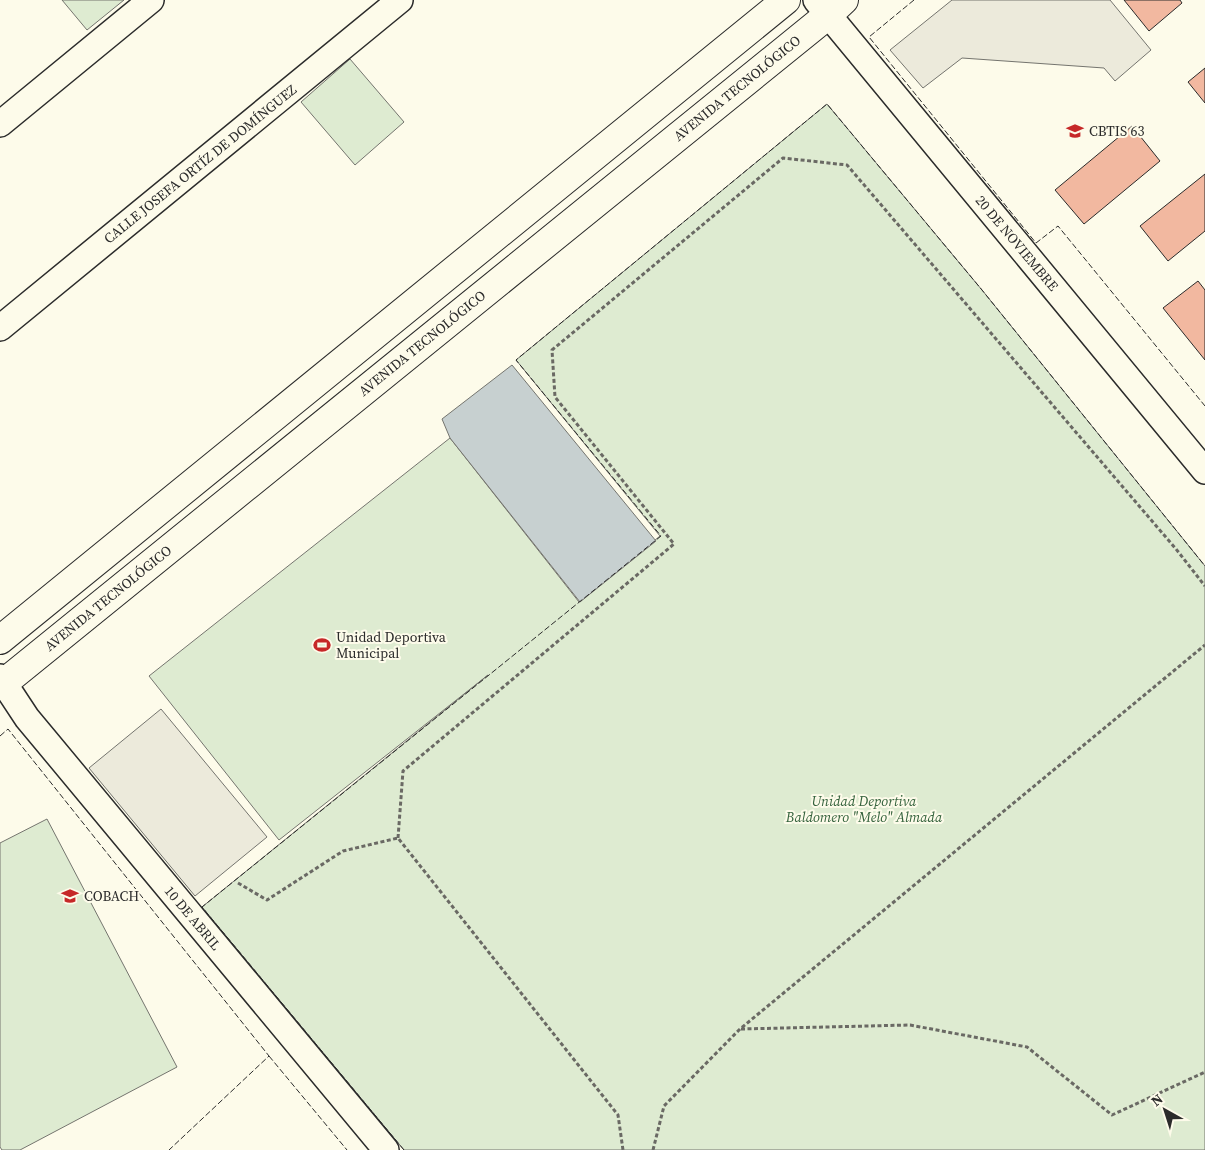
<svg xmlns="http://www.w3.org/2000/svg" width="1205" height="1150" font-family="'Source Serif 4',serif">
  <style>
    .green { fill: #deebd1; stroke: #74746e }
    .parking { fill: #eceadb; stroke: #74746e }
    .water { fill: #c7d0d0; stroke: #74746e }
    .building { fill: #f2b8a0; stroke: #2b2b2b }
    .lines { fill: none; stroke-linecap: round; stroke-linejoin: round }
    .minor-casing { stroke: #2b2b2b; stroke-width: 28 }
    .major-casing { stroke: #2b2b2b; stroke-width: 30 }
    .path { stroke: #6a6964; stroke-width: 3; stroke-dasharray: 4 2.5; stroke-linecap: butt }
    .minor { stroke: #fdfbea; stroke-width: 25 }
    .major { stroke: #fdfbea; stroke-width: 28 }
    .fence { stroke: #2b2b2b; stroke-width: 1; stroke-dasharray: 6 2.5; stroke-linecap: butt }
    .labels { text-anchor: middle; dominant-baseline: central; stroke-width: 4; stroke-linejoin: round; paint-order: stroke }
    .street-label { font-size: 14px; fill: #2b2b2b; stroke: #fdfbea }
    .poi-label { font-size: 14px; fill: #2b2b2b; stroke: #fdfbea; text-anchor: start }
    .park-label { font-size: 14px; font-style: italic; fill: #34623c; stroke: #fdfbea }
  </style>
  <rect width="100%" height="100%" fill="#fdfbea"/>
  <!-- green -->
  <path class="green" d="M62 0H124L87 30Z
    M350 59 404 122 355 165 301 102Z
    M827 104 982 290 1205 566V1150H404L202 907 488 675 279 840 149 676 450 438 579 602 660 536 516 360Z
    M47 819 177 1067 20 1150H2L0 1147V843Z"/>
  <!-- parking -->
  <path class="parking" d="M952 0H1110L1151 50 1115 81 1104 68 962 58 923 88 890 50Z
    M161 709 267 837 195 896 89 768Z"/>
  <!-- water -->
  <path class="water" d="M512 365 656 541 580 602 450 438 442 419Z"/>
  <!-- building -->
  <path class="building" d="M1124 0H1180L1182 3 1149 31Z
    M1205 68V103L1188 82Z
    M1132 126 1160 161 1084 224 1055 190Z
    M1205 174V231L1168 261 1140 226Z
    M1198 281 1205 290V360L1163 308Z"/>
  <g class="lines">
    <!-- minor casing -->
    <g class="minor-casing">
      <path id="minor" d="M816 0 1205 471
        M0 124 151 0
        M0 328 400 0
        M0 677 27 718 47 742 386 1150"/>
    </g>
    <!-- major casing -->
    <g class="major-casing">
      <path id="major" d="M0 640 786 0
        M0 686 828 15 844 0"/>
    </g>
    <!-- path -->
    <path class="path" d="M398 838 403 771 674 544 555 397 552 350 783 158 847 165 1176 549 1205 586
      M238 883 267 900 343 851 398 838 618 1115 623 1150
      M741 1029 910 1025 1027 1047 1112 1115 1205 1072
      M653 1150 664 1106 740 1029 1205 645"/>
    <!-- minor -->
    <use href="#minor" class="minor"/>
    <!-- major -->
    <use href="#major" class="major"/>
    <!-- fence -->
    <path class="fence" d="M914 0 869 37 1036 243 1058 226 1205 406
      M0 736 8 729 269 1056 169 1150
      M269 1056 347 1150
      M404 1150 202 907 661 536 516 360 827 104 982 290 1205 566"/>
  </g>
  <!-- icons -->
  <defs>
    <g id="university-bare" transform="scale(1.35)"><path d="M0-5L7-2L0 1L-7-2ZM-4 1L0 2.5L4 1V4Q0 6-4 4Z" fill="#c62828" stroke="#fdfbea" stroke-width="2.5" paint-order="stroke"/></g>
    <g id="stadium-bare" transform="scale(1.35)"><path d="M0-5a6.5 5 0 1 0 0 10a6.5 5 0 1 0 0-10ZM-3.5-1.8h7v3.6h-7Z" fill="#c62828" stroke="#fdfbea" stroke-width="2.5" paint-order="stroke"/></g>
    <g id="school-bare" transform="scale(1.35)"><path d="M0-5L7-2L0 1L-7-2ZM-4 1L0 2.5L4 1V4Q0 6-4 4Z" fill="#c62828" stroke="#fdfbea" stroke-width="2.5" paint-order="stroke"/></g>
  </defs>
  <g fill-rule="evenodd">
    <use href="#university-bare" x="1075" y="131"/>
    <use href="#stadium-bare" x="322" y="645"/>
    <use href="#school-bare" x="70" y="896"/>
  </g>
  <g class="labels">
    <!-- street labels -->
    <g class="street-label">
      <text transform="translate(737 88) rotate(-39)">AVENIDA TECNOLÓGICO</text>
      <text transform="translate(200 164) rotate(-39)">CALLE JOSEFA ORTÍZ DE DOMÍNGUEZ</text>
      <text transform="translate(1017 243) rotate(50)">20 DE NOVIEMBRE</text>
      <text transform="translate(422 343) rotate(-39)">AVENIDA TECNOLÓGICO</text>
      <text transform="translate(108 598) rotate(-39)">AVENIDA TECNOLÓGICO</text>
      <text transform="translate(193 918) rotate(50)">10 DE ABRIL</text>
    </g>
    <!-- poi labels -->
    <g class="poi-label">
      <text x="1089" y="131">CBTIS 63</text>
      <text x="336" y="637">Unidad Deportiva<tspan x="336" dy="16">Municipal</tspan></text>
      <text x="84" y="896">COBACH</text>
    </g>
    <!-- park labels -->
    <g class="park-label">
      <text x="864" y="801">Unidad Deportiva<tspan x="864" dy="16">Baldomero "Melo" Almada</tspan></text>
    </g>
  </g>
  <!-- north arrow -->
  <g transform="translate(1165 1110) rotate(321)" stroke="#fdfbea" stroke-width="4" paint-order="stroke">
  <path d="M0-4L9 19L0 12L-9 19Z" fill="#2b2b2b"/>
  <text y="-8" font-size="14" font-weight="bold" text-anchor="middle" fill="#2b2b2b">N</text>
  </g>
</svg>
